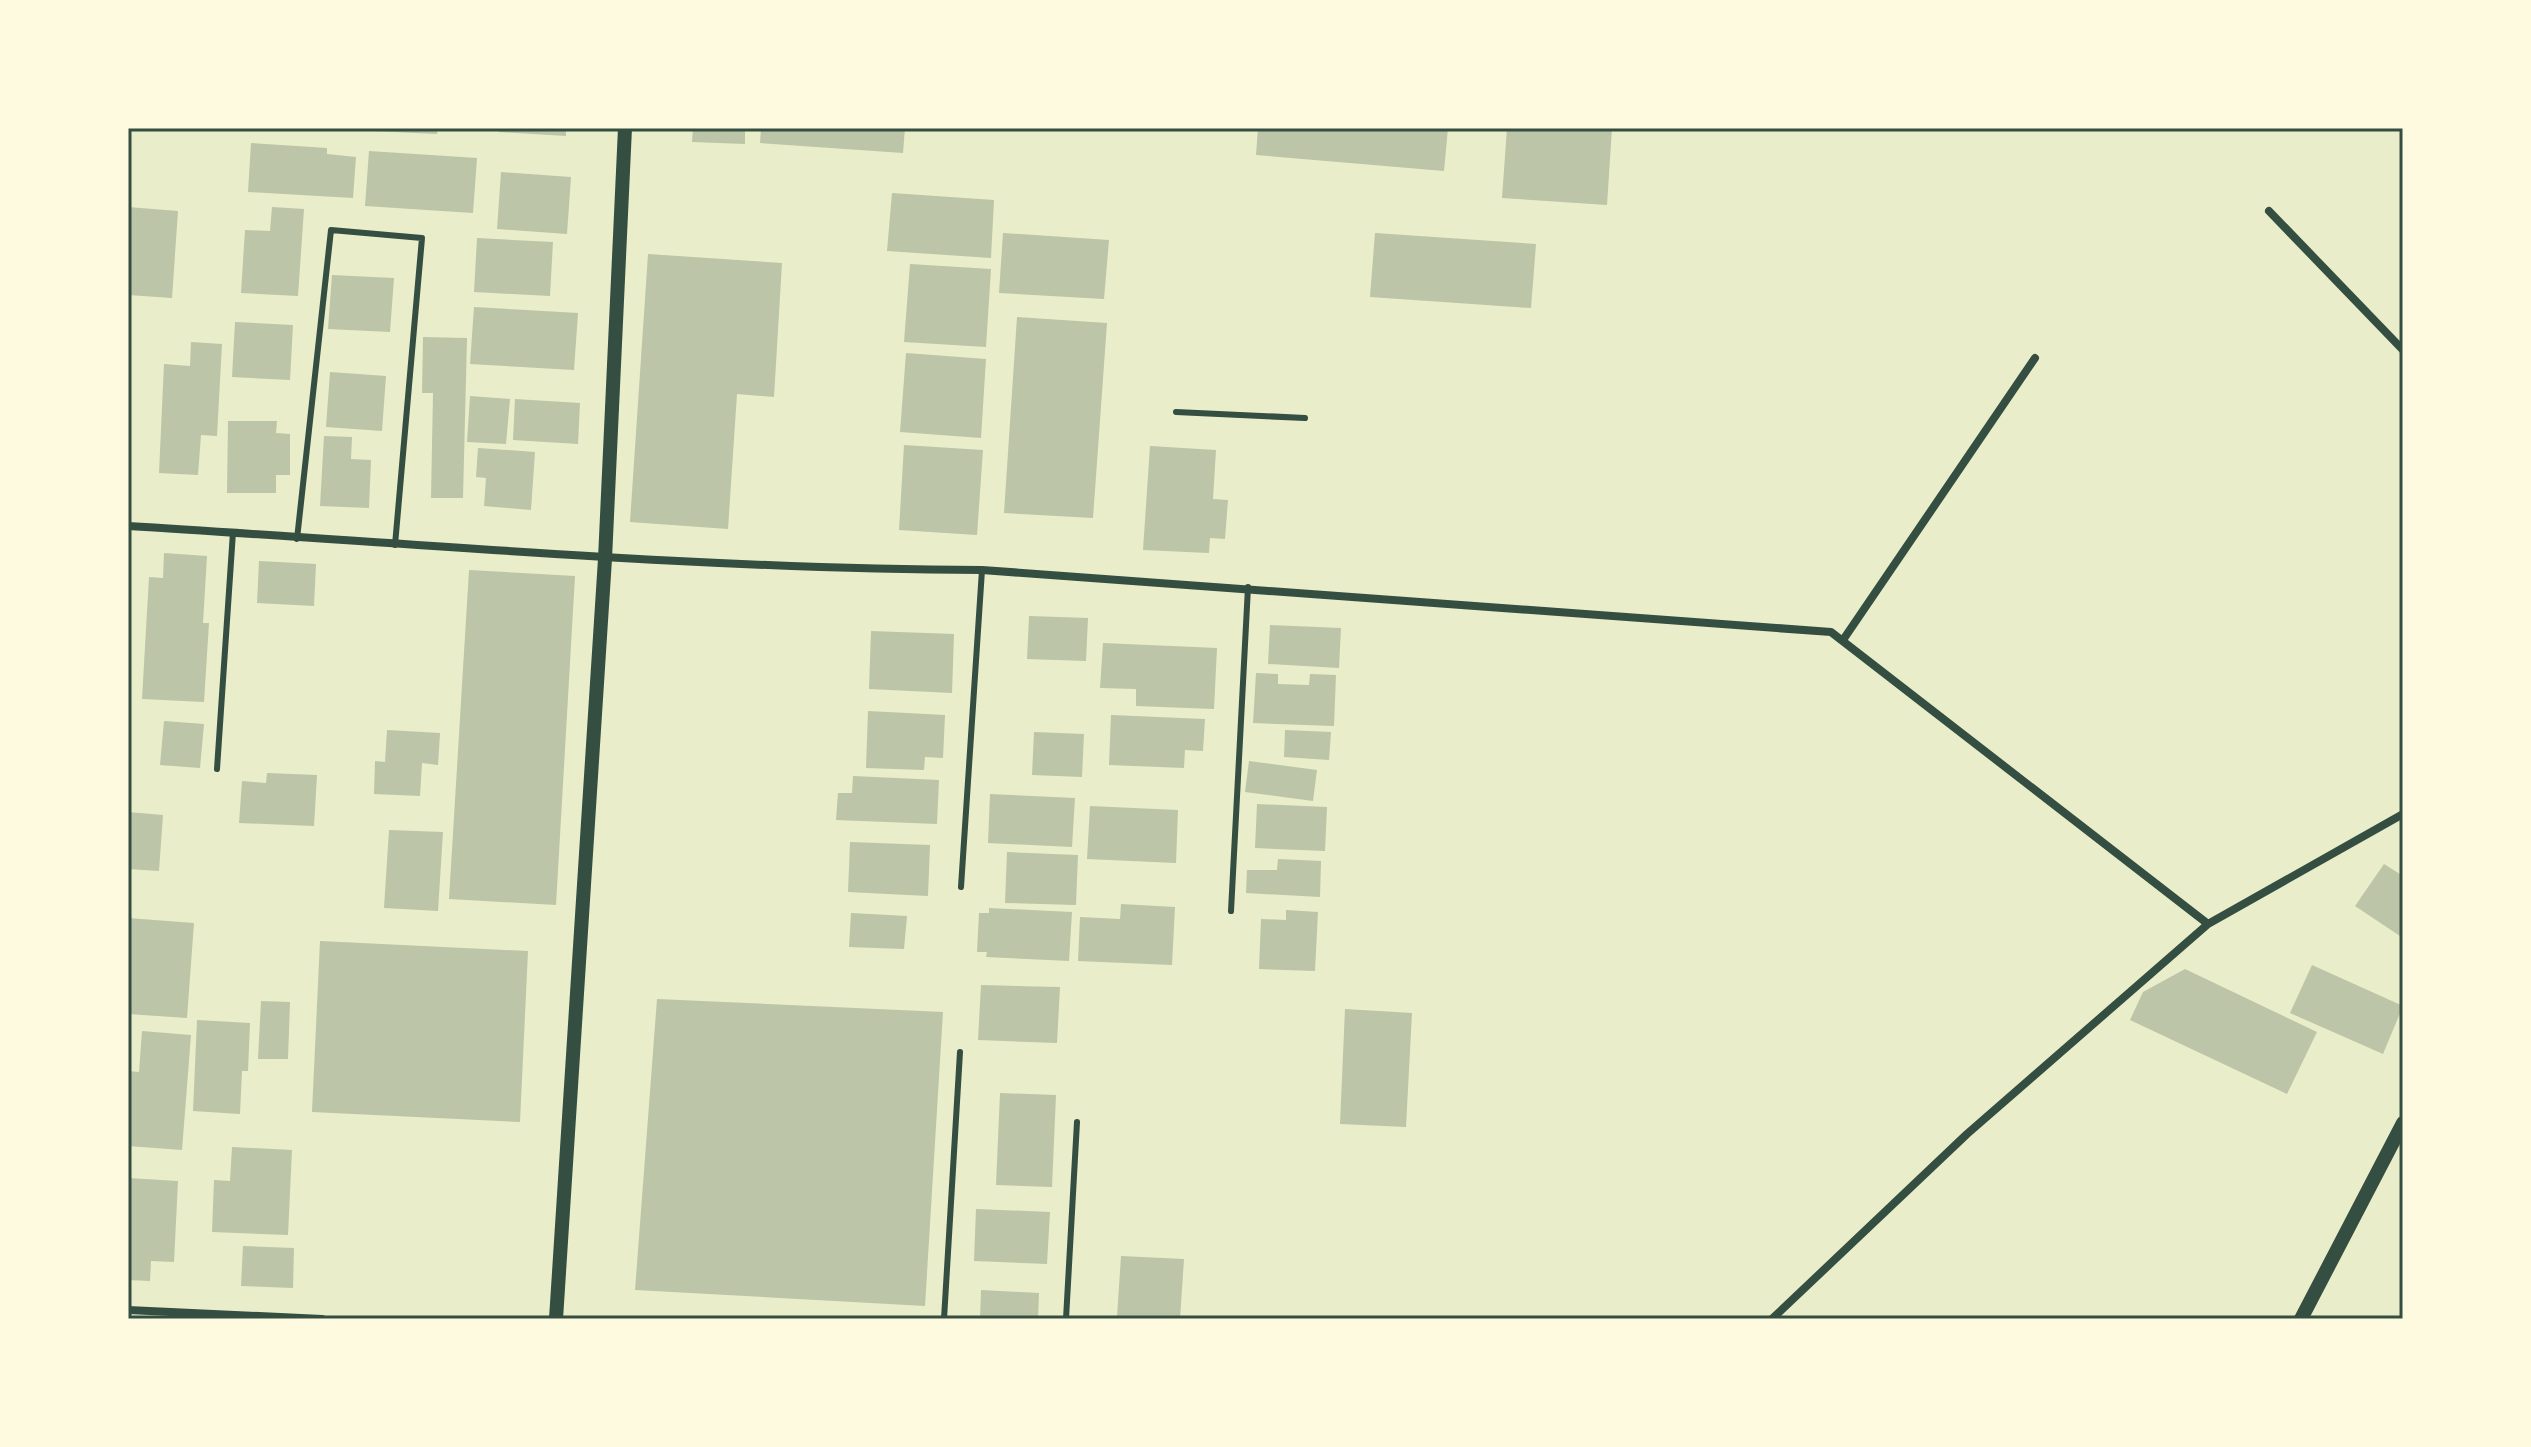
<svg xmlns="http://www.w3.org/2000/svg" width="2531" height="1447" font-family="Roboto,sans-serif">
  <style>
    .building { fill: #bcc5a7 }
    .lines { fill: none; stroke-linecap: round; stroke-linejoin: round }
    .service { stroke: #344e41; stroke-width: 6 }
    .minor { stroke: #344e41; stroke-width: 8 }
    .tertiary { stroke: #344e41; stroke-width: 14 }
    .neatline { fill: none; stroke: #344e41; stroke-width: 3 }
  </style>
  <rect width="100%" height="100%" fill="#e9edc9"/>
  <!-- building -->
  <path class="building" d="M372 128H438L437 134 372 131Z
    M499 128H566V136L499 132Z
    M693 128H745V144L692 142Z
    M761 128H905L903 153 760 143Z
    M1258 128H1448L1444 171 1256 155Z
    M1507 128H1612L1607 205 1502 198Z
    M251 143 327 148V154L356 157 353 198 248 192Z
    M369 151 477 158 473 213 365 206Z
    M501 172 571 177 567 234 497 229Z
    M892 193 994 200 991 258 887 251Z
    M128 207 178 211 172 298 128 295Z
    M272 207 304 209 298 296 241 293 245 230 270 231Z
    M1003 233 1109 240 1104 299 999 293Z
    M1375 233 1536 244 1531 308 1370 297Z
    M477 238 553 242 550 296 474 292Z
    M648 254 782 263 774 397 737 394 728 529 630 522Z
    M910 264 991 269 986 347 904 342Z
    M332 275 394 278 390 332 328 329Z
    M474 307 578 313 574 370 470 364Z
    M1017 317 1107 323 1093 518 1004 513Z
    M235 322 293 325 290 380 232 377Z
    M423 337 467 338 463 498H431L433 393H422Z
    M191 342 222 344 217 436 201 435 198 475 159 473 164 364 190 366Z
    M906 353 986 359 981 438 900 432Z
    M330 372 386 376 382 431 326 427Z
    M470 396 510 399 506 444 467 442Z
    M515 399 580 403 578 444 513 440Z
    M228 421H277L276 433 290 434V475H276V493H227Z
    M324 436 352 437 351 459 371 460 369 508 320 506Z
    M904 445 983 450 977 535 899 530Z
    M1150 446 1216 450 1213 499 1228 500 1225 539 1210 538 1209 553 1143 550Z
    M478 448 535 452 531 510 484 506 486 478 476 477Z
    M164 553 207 556 203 623H209L204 702 142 699 149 577 163 578Z
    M259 561 316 564 314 606 257 603Z
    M469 570 575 576 556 905 449 899Z
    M1029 616 1088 618 1086 661 1027 659Z
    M1270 625 1341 628 1339 668 1268 664Z
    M871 631 954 634 952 693 869 689Z
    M1103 643 1217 648 1214 709 1136 706V689L1100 688Z
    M1256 673 1278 674V684L1309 685 1310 674 1336 675 1334 726 1253 723Z
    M868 711 945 715 943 758 925 757 924 770 866 768Z
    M1111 715 1205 719 1203 751 1185 750 1184 768 1109 765Z
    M164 721 204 724 200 768 160 765Z
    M387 730 440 733 438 765 422 763 420 796 374 794 375 761 385 762Z
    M1285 730 1331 732 1329 760 1284 757Z
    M1034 732 1084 734 1082 777 1032 775Z
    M1249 761 1317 770 1313 801 1245 792Z
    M267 773 317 775 314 826 239 823 242 781 266 783Z
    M853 776 939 780 937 824 836 820 838 793H852Z
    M990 794 1075 798 1072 847 988 843Z
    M1257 804 1327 807 1325 851 1255 848Z
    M1090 806 1178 810 1176 863 1087 859Z
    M128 812 163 815 159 871 128 869Z
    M389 830 443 832 438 911 384 908Z
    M850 842 930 845 928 896 848 892Z
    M1007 852 1078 855 1076 905 1005 903Z
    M1278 859 1321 861 1320 897 1246 893 1247 870H1277Z
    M2384 864 2403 876V938L2355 906Z
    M1121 904 1175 907 1172 965 1078 961 1080 917 1120 919Z
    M989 908 1072 912 1069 961 986 957 987 952H977L979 913H989Z
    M1286 910 1318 912 1315 971 1259 969 1261 919 1286 920Z
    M851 913 907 916 904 949 849 947Z
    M128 918 194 923 187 1018 128 1014Z
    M320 941 528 951 520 1122 312 1112Z
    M2312 965 2403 1006 2383 1054 2290 1013Z
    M2185 969 2317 1032 2287 1094 2130 1020 2143 992Z
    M981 985 1060 987 1057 1043 978 1040Z
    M657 999 943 1012 925 1306 635 1290Z
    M261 1001 290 1002 288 1059H258Z
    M1345 1009 1412 1013 1406 1127 1340 1124Z
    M197 1020 250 1023 248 1071H242L240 1114 193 1111Z
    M142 1031 191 1035 182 1150 128 1146V1071L139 1072Z
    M1000 1093 1056 1095 1052 1187 996 1185Z
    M232 1147 292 1150 288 1235 212 1232 214 1180 230 1181Z
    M128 1178 178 1181 174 1262 151 1261 150 1281 128 1280Z
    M976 1209 1050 1212 1047 1264 974 1261Z
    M243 1246 294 1248 293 1288 241 1286Z
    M1121 1256 1184 1259 1180 1319 1117 1317Z
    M981 1290 1039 1293 1038 1319H980Z"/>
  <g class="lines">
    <!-- service -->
    <path class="service" d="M1176 412 1305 418
      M297 539 331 230 422 238 395 545
      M217 769 233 532
      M961 887 982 570
      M1231 911 1248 587
      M944 1319 960 1052
      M1066 1319 1077 1122"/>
    <!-- minor -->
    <path class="minor" d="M2269 211 2403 350
      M128 526C413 543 696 569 982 570L1831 632 2208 924
      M1843 640 2035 358
      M128 1310 322 1319
      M1772 1319 1967 1134 2208 924 2403 814"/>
    <!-- tertiary -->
    <path class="tertiary" d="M556 1319 605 559 625 128
      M2301 1319 2403 1123"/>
  </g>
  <!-- border -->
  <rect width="2531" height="1447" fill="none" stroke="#fefae0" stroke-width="260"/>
  <rect x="130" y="130" width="2271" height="1187" class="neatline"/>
</svg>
